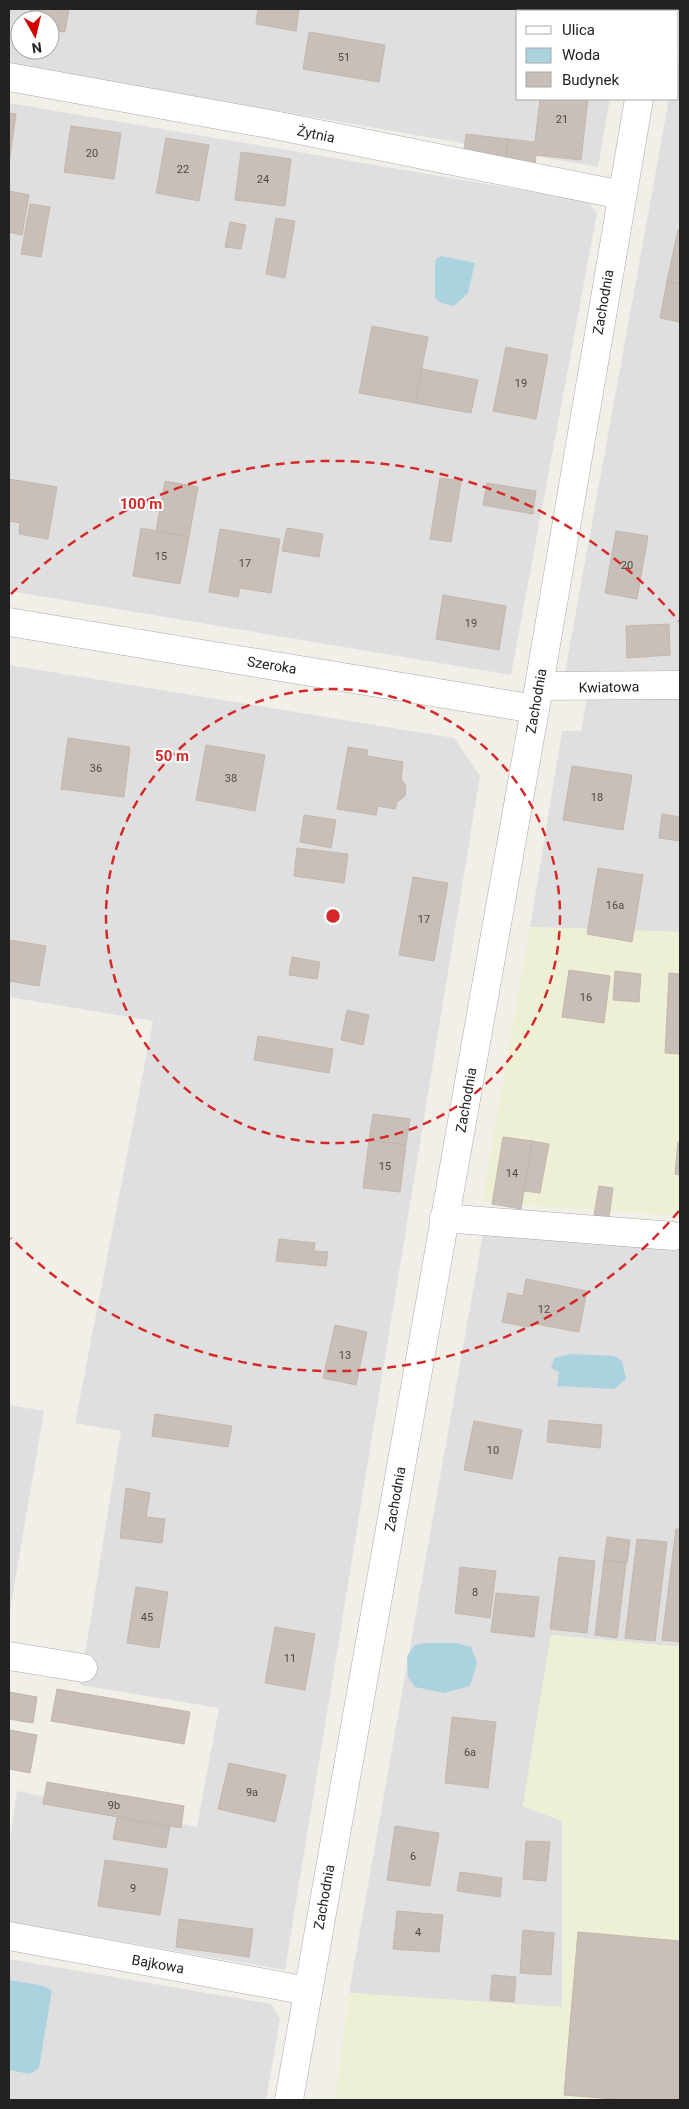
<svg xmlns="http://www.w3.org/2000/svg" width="689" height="2109" font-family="Roboto,sans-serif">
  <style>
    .residential { fill: #e0dfdf; fill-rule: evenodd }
    .farmland { fill: #eef0d5 }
    .water { fill: #aad3df }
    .building { fill: #c7bfb8; stroke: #c4b6ab }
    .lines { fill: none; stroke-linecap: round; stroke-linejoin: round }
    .minor-casing { stroke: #a9a9a9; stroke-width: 29 }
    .tertiary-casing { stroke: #a9a9a9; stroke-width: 29 }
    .minor { stroke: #fff; stroke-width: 28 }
    .tertiary { stroke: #fff; stroke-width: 28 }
    .ring { fill: none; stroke: #d62828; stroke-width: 2.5; stroke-dasharray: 9 6 }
    .labels { text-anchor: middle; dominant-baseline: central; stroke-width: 4; stroke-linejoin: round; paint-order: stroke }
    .number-label { font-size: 11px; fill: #4b4948 }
    .street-label { font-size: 14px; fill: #222; stroke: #fff }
    .centre { fill: #d62828; stroke: #fff; stroke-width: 2.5 }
    .ring-label { font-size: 15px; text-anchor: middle; font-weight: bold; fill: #d62828; stroke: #fff; stroke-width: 4; stroke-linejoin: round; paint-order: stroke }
  </style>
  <rect width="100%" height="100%" fill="#f2efe9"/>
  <!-- residential -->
  <path class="residential" d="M9 9H626L625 11H518V99H610L598 167 9 64ZM20 20H50V50H20Z
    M678 63 680 64V670L565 672 669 99H678Z
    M9 103 587 201 597 213 511 675 9 591Z
    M9 665 454 738 480 776 285 1970 9 1922V1847L17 1791 197 1827 219 1708 80 1685 121 1431 75 1423 153 1021 9 997Z
    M680 697V932L530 927 562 731H581L587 699Z
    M483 1234 680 1247V1647L551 1635 523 1806 562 1821V2007L349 1993Z
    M9 1405 44 1411 9 1616Z
    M9 1959 271 2004 280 2019 266 2100H9Z"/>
  <!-- farmland -->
  <path class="farmland" d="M530 927 680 932V1216L482 1202Z
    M551 1635 680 1647V2100H335L349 1993 562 2007V1821L523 1806Z"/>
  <!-- water -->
  <path class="water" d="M441 256 475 263 468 293 454 306 441 303 435 298V263L436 259Z
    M571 1354 614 1356 622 1361 626 1379 614 1389 557 1386 559 1372 551 1368 554 1358Z
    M428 1643H456L471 1647 477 1663 470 1686 444 1693 415 1687 408 1677 407 1656 415 1645Z
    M9 1980 40 1985 52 1990 39 2068 30 2074 9 2070Z"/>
  <!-- building -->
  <path class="building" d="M30 9H69L65 32 50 30V20H29Z
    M258 9H299L296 31 256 24Z
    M309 32 385 45 379 82 303 69Z
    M540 99H588L581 160 536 155 535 165 505 162 508 139 535 142Z
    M9 113 16 114 9 164Z
    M71 126 121 133 114 179 64 172Z
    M466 134 508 139 505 162 463 157Z
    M166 138 209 145 199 201 156 193Z
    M241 152 291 159 285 206 235 200Z
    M9 191 29 195 22 235 9 232Z
    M30 204 50 207 41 257 21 254Z
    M276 218 295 221 285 278 266 274Z
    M230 222 246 225 241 249 225 247Z
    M678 230H680V284L667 281Z
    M667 281 680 284V322L660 318Z
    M372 326 428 337 415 403 359 393Z
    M506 347 548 355 536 419 493 411Z
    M422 369 478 380 471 413 415 403Z
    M440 478 461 481 451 542 430 539Z
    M9 479 57 487 48 539 19 534 20 523 9 521Z
    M165 481 198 487 189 537 156 531Z
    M487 483 536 491 533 514 483 505Z
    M141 528 189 537 180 584 133 576Z
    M287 528 323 534 319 557 282 551Z
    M220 529 280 539 271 593 240 588 238 597 209 592Z
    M616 531 648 536 637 599 605 593Z
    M443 595 506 606 499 650 436 639Z
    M669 624 670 655 627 658 626 626Z
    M68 738 130 747 124 797 61 789Z
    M206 745 265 755 255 811 196 800Z
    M348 747 368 750 367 756 403 762 401 779 406 786 405 796 397 802 395 809 378 806 376 815 337 809Z
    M572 766 632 775 623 830 563 820Z
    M662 814 680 817V841L659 838Z
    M304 815 336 820 331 848 300 842Z
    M297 848 348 854 344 883 294 876Z
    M598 868 643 875 632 942 587 934Z
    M413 877 448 883 434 961 399 955Z
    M9 940 46 946 39 986 9 981Z
    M292 957 320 962 317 979 289 975Z
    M569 970 610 976 604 1023 562 1017Z
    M615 971 641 974 639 1002 613 1000Z
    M669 973 680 974V1054L665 1053Z
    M347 1010 369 1015 363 1045 341 1040Z
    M258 1036 333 1049 329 1073 254 1060Z
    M373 1114 410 1119 406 1145 369 1140Z
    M503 1137 532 1141 521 1209 492 1204Z
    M369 1140 406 1145 400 1192 363 1188Z
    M532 1141 549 1144 540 1193 524 1191Z
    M678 1142 680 1143V1175L675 1174Z
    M599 1186 613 1188 609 1218 594 1215Z
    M279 1239 315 1243 314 1251 328 1252 326 1266 276 1261Z
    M526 1279 587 1291 579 1332 530 1323 529 1327 502 1322 508 1293 523 1296Z
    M335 1325 367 1332 356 1385 323 1378Z
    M155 1414 232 1426 228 1447 152 1436Z
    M549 1420 602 1425 600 1448 547 1442Z
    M474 1421 522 1430 512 1479 464 1470Z
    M126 1488 150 1493 146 1517 165 1519 162 1543 120 1538Z
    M676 1529H680V1642L662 1640Z
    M607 1537 630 1540 627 1563 604 1560Z
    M637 1539 667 1542 655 1641 625 1638Z
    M559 1557 595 1561 587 1633 550 1629Z
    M604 1560 626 1563 617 1638 595 1635Z
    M460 1567 496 1571 490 1618 455 1613Z
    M136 1587 168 1592 159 1648 127 1643Z
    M496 1593 539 1597 534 1637 491 1632Z
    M275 1627 315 1634 305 1690 265 1683Z
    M57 1689 190 1712 184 1744 51 1721Z
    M9 1692 37 1697 33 1723 9 1719Z
    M452 1717 496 1722 488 1788 445 1783Z
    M9 1730 37 1735 30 1773 9 1769Z
    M229 1763 286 1775 275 1822 218 1809Z
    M47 1782 184 1806 181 1828 43 1804Z
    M117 1818 170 1827 166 1848 113 1839Z
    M395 1826 439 1833 430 1886 387 1880Z
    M526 1841 550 1842 546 1881 523 1879Z
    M105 1860 168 1869 160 1915 98 1906Z
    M460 1872 502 1878 500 1897 457 1891Z
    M397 1911 443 1915 439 1952 393 1949Z
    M179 1919 253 1929 249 1957 176 1947Z
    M523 1930 554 1933 551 1975 520 1973Z
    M578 1932 680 1941V2100H626L564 2095Z
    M492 1975 516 1977 514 2002 490 2000Z"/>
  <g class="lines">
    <!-- minor casing -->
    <g class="minor-casing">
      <path id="minor" d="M678 31 680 32
        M9 77 269 124 622 195
        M9 622 535 709
        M539 686 680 685
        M444 1218 673 1236
        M9 1656 83 1668
        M9 1936 308 1991"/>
    </g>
    <!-- tertiary casing -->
    <g class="tertiary-casing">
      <path id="tertiary" d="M656 11V9
        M289 2100 535 709 639 99"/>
    </g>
    <!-- minor -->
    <use href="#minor" class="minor"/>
    <!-- tertiary -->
    <use href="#tertiary" class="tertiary"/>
  </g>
  <!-- distance rings -->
  <g class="ring">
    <circle cx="333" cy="916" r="227"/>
    <path d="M679 1211A455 455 0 0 1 11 1238M11 594A455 455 0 0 1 679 621"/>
  </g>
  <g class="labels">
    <!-- number labels -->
    <g class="number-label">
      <text x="344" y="57">51</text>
      <text x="562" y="119">21</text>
      <text x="92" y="153">20</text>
      <text x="183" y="169">22</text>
      <text x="263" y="179">24</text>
      <text x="521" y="383">19</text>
      <text x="161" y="556">15</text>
      <text x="245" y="563">17</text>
      <text x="627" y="565">20</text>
      <text x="471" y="623">19</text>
      <text x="96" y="768">36</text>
      <text x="231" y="778">38</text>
      <text x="597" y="797">18</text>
      <text x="615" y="905">16a</text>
      <text x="424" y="919">17</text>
      <text x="586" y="997">16</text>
      <text x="385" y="1166">15</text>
      <text x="512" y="1173">14</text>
      <text x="544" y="1309">12</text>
      <text x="345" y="1355">13</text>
      <text x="493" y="1450">10</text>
      <text x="475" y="1592">8</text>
      <text x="147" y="1617">45</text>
      <text x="290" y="1658">11</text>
      <text x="470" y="1752">6a</text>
      <text x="252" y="1792">9a</text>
      <text x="114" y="1805">9b</text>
      <text x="413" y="1856">6</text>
      <text x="133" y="1888">9</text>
      <text x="418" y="1932">4</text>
    </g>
    <!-- street labels -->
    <g class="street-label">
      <text transform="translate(316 134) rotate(12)">Żytnia</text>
      <text transform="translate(603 302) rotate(-80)">Zachodnia</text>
      <text transform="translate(272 665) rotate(9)">Szeroka</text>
      <text transform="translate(609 687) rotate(-1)">Kwiatowa</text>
      <text transform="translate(536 701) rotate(-80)">Zachodnia</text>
      <text transform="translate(466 1100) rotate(-80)">Zachodnia</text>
      <text transform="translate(395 1499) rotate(-80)">Zachodnia</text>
      <text transform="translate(324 1897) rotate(-80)">Zachodnia</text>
      <text transform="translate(158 1964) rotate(10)">Bajkowa</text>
    </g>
  </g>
  <circle cx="333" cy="916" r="8" class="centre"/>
  <g class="ring-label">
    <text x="141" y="509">100 m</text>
    <text x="172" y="761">50 m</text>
  </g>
  <!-- border -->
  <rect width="689" height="2109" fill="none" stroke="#222222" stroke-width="20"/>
  <!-- legend -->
  <rect x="516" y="10" width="162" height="90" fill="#ffffff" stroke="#a7a7a7"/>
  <rect x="526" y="26" width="25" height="8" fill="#ffffff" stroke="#a7a7a7"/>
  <text x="562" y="35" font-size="15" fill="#222222">Ulica</text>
  <rect x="526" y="48" width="25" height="15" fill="#aad3df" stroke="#a7a7a7"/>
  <text x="562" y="60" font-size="15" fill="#222222">Woda</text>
  <rect x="526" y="72" width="25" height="15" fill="#c7bfb8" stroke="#a7a7a7"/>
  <text x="562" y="85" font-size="15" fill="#222222">Budynek</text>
  <!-- north arrow -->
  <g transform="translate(35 35) rotate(172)"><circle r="24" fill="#ffffff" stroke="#a7a7a7"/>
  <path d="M0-4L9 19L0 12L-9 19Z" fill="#d40000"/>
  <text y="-8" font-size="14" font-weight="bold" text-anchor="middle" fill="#222222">N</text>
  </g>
</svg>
